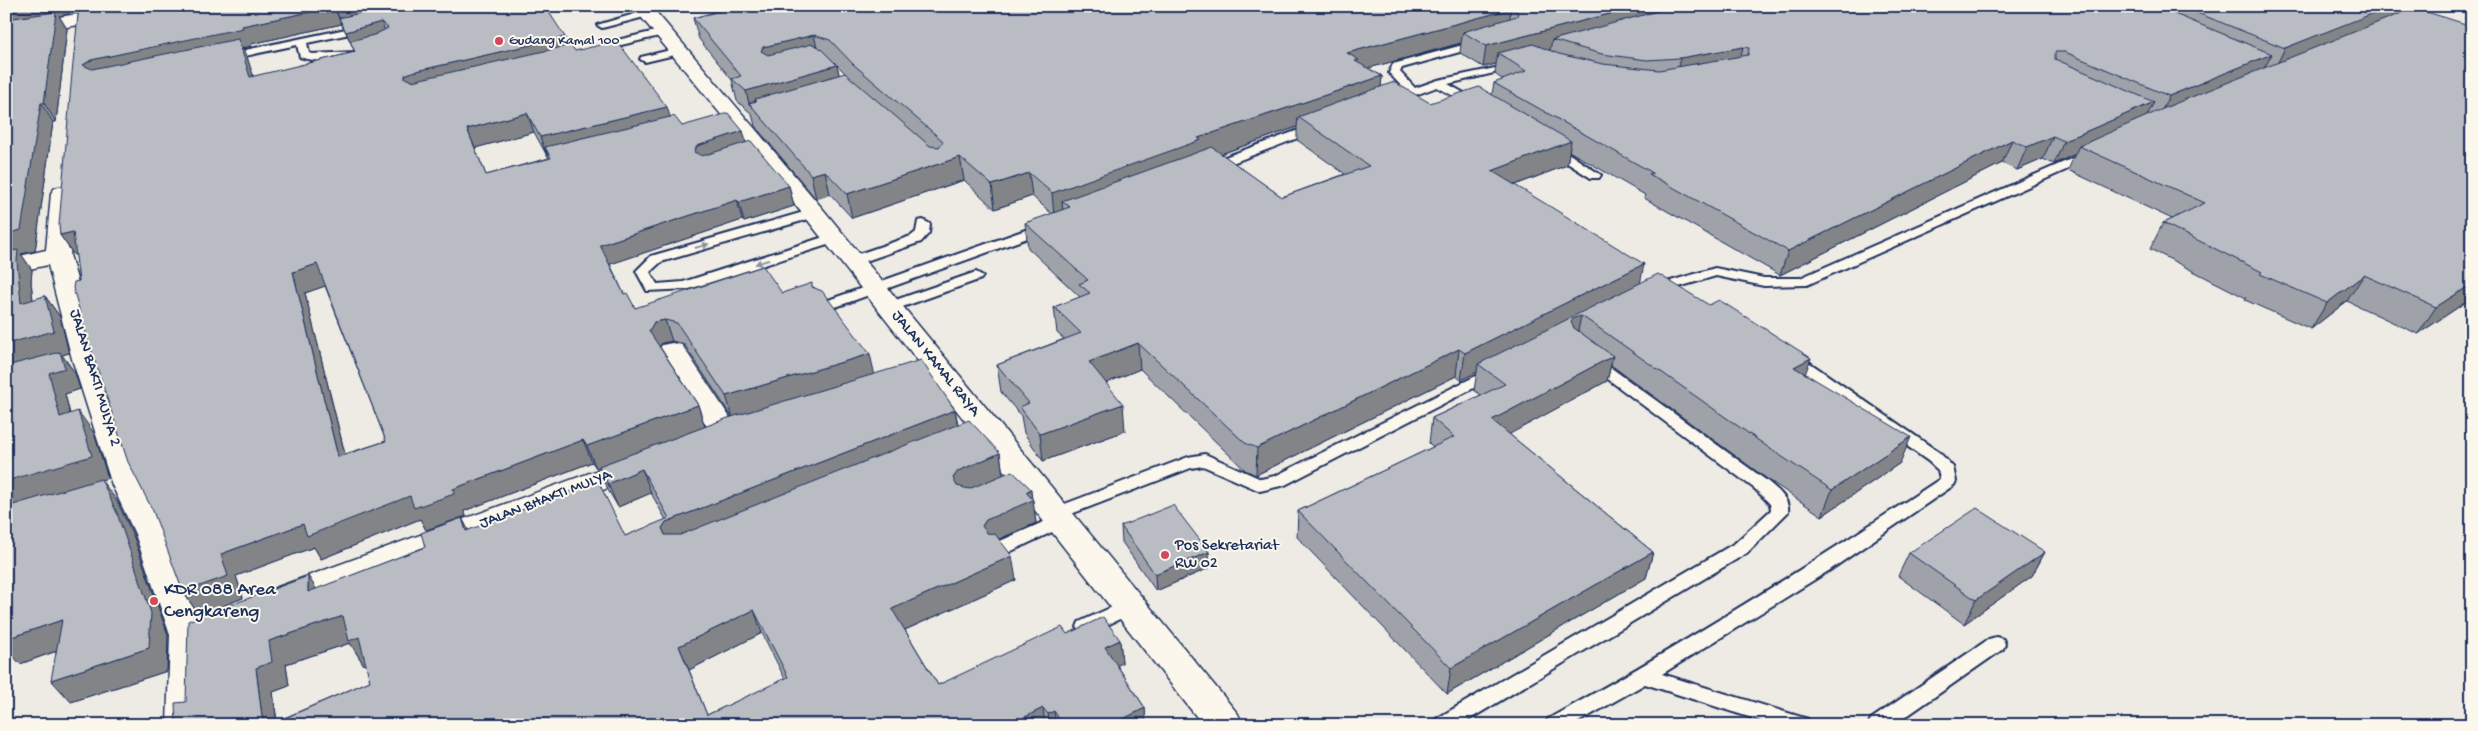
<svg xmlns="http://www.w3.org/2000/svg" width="2478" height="731" font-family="'Gochi Hand',sans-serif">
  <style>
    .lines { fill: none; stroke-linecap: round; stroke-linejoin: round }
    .service-casing { stroke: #1b2f5e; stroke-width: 4 }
    .minor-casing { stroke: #1b2f5e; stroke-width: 3 }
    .secondary-casing { stroke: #1b2f5e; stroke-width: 3 }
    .service { fill: #fbf7ec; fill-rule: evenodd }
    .minor { fill: #fbf7ec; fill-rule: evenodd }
    .secondary { fill: #fbf7ec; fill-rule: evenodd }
    .wall { fill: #9fa2a8; stroke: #1b2f5e; fill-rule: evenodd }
    .shaded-wall { fill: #828488; stroke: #1b2f5e }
    .building { fill: #b9bcc3; stroke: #1b2f5e; fill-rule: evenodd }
    .oneway { fill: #8b93a5 }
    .poi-dot { fill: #d1495b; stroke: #fbf7ec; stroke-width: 2 }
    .labels { text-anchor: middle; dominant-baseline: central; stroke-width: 4; stroke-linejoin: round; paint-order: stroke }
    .far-poi-label { font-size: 14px; fill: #1b2f5e; stroke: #fbf7ec; text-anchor: start }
    .street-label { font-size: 16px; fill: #1b2f5e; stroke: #fbf7ec }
    .poi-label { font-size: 16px; fill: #1b2f5e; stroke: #fbf7ec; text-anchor: start }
    .near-poi-label { font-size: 19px; fill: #1b2f5e; stroke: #fbf7ec; text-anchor: start }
  </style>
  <rect width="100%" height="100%" fill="#eeebe4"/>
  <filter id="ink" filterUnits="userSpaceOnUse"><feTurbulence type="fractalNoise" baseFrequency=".02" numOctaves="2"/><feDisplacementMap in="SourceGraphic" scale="10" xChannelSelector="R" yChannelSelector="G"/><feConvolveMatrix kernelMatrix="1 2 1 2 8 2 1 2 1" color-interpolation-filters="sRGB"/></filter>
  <g filter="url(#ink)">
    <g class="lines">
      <!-- service casing -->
      <g class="service-casing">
        <path id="service" d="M648 10 653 13 652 15 602 28 597 25Z
          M365 25 369 26V30L307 43 309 53 312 54 356 52 357 54C346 64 314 62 300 57L297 45 226 60 221 57 226 54Z
          M664 29 669 32 668 34 617 46 601 55 596 52 609 42Z
          M1481 40 1485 41V45L1402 68 1400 72 1415 88 1438 80 1519 63V67L1448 84 1480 102V106H1472L1437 87 1397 102 1393 103 1387 100 1406 91 1389 73 1393 64Z
          M679 48 684 51 683 53 645 62 640 59 641 57Z
          M1315 124 1319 126V130L1214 170H1206L1204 167 1206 164Z
          M1552 144 1556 145 1601 175 1599 178H1591L1548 151 1546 148Z
          M2089 151 2093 152 2095 155 2093 158 1807 285 1764 286 1716 276 1655 294 1648 290 1650 287 1715 268 1764 278H1800Z
          M814 209 819 210 820 213 819 216 661 262 650 272 657 284 683 282 830 235H840L842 238 840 241 689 289 647 291 636 271 651 256Z
          M923 220 930 224 929 233 921 242 857 264H847L845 261 847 258 911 236 916 232 918 221Z
          M1045 223 1050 224 1052 227 1050 230 830 309 825 310 818 306 820 303Z
          M976 272 983 276 981 279 894 310H884L882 307 884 304Z
          M1792 352 1797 354 1940 453 1953 467 1956 481 1954 485 1830 570 1662 674 1801 717 1808 719 1811 725H1774L1645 684 1573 725H1545L1548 719C1682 645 1812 564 1940 479L1938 470 1928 461 1787 360 1785 357Z
          M1594 357 1599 359 1767 481C1776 489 1790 498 1788 512L1747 553 1460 725H1433L1436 719 1735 543 1771 510 1770 504 1755 489 1589 365 1587 362Z
          M1494 367 1499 369 1502 372 1499 375 1285 485 1260 491 1203 466 1191 468 1066 516 1070 521 1067 525 1003 555 997 556 991 555 988 550 991 545 1050 519 1046 514 1049 510 1188 457 1205 454 1261 479 1275 476Z
          M1130 599 1136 601 1139 606 1136 611 1093 632 1086 634 1079 632 1077 627 1079 622Z
          M1996 637 2003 639 2005 644 2003 649 1894 725H1868L1871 719 1989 639Z"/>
      </g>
      <!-- minor casing -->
      <g class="minor-casing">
        <path id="minor" d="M78 14 85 16 87 20 85 24 6 37V25Z
          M63 186 71 188 75 193 70 255 100 359 142 485 167 534 204 635 203 725H167L170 635 135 534 112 485 72 359 48 265 6 274V259L46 250 51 193 55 188Z
          M672 343 682 345 735 425 740 432 735 439 725 442 715 439 658 351 662 345Z
          M639 455 650 458 654 465 650 472 291 609 279 613 267 609 262 600 267 591Z"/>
      </g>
      <!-- secondary casing -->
      <g class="secondary-casing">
        <path id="secondary" d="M632 6H651L822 208 1238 714 1243 725H1203L806 218Z"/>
      </g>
      <!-- service -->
      <use href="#service" class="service"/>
      <!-- minor -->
      <use href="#minor" class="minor"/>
      <!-- secondary -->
      <use href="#secondary" class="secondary"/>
    </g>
    <!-- wall -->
    <path class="wall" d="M6 6 69 14 59 16 67 29 56 122H53L35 251 21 254 32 270 31 281 33 300 45 296 60 317 69 353 62 355 75 373 80 389 65 394 70 414 94 433 108 478 101 480 117 501 133 535 168 635 167 671 71 702 57 651 20 664Z
      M79 6H545L568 46 575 51 670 116 682 126 743 131 746 143 789 186 794 206 744 222 742 220 610 264 624 294 635 308 782 293 814 287 874 374 955 410 958 424 1000 453 1003 475 1032 498 1036 523 999 539 1016 580 905 630 938 685 1067 634 1120 640 1122 663 1117 665 1145 708 1146 725H176L186 702 317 589 425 547 462 518 468 530 625 536 666 520 651 493 618 507 608 490 599 466 604 465 596 468 592 462 464 511 466 516 426 530 420 519 321 559 314 547 236 576 243 598 199 615 183 592 79 281 76 255H74L60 235ZM342 24 355 52 253 77 247 57 242 48 252 46 251 44ZM534 132 547 156H548L549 158 486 175 475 148ZM325 286 386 441 345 454 305 293ZM672 341 684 344 732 417 705 427 698 405 660 347 662 343ZM762 633 785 679 707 715 689 670ZM350 643 364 665 366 664 370 681 277 721 273 692 289 686 286 664Z
      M706 6H2410L2408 10 2472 298 2418 334 2347 301 2311 329 2245 300 2246 298 2150 249 2163 223 2172 219 2068 170 2075 154 2054 164 2043 159 2017 170 2002 163 1780 275 1644 198 1645 195 1569 151 1567 165 1515 185 1640 283 1805 374 1900 463 1822 516 1763 476 1611 365 1607 381 1509 434 1653 552 1646 578 1447 694 1297 537 1298 511 1433 447 1429 443 1432 418 1481 395 1474 390 1477 372 1461 380 1456 376 1256 475 1245 470 1140 369 1106 383 1125 431 1043 461 1024 433 1021 416 1001 392 997 365 1064 339 1057 333 1054 307 1080 297 1028 248 1025 223 1052 214 1032 196 995 209 964 180 852 218 830 194 816 199 755 126 752 114 737 101 732 80 699 39 693 18 711 13ZM1461 43 1460 53 1483 67 1496 64 1495 74 1503 80 1494 83 1492 94 1430 103 1381 87 1382 76 1368 68ZM833 61 846 74 839 75 837 65ZM1297 127V140L1345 174 1282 197 1221 154Z
      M1121 526 1209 552V568L1156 591 1122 542Z
      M2045 552 2032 576 1964 624 1898 576 1909 553Z"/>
    <!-- shaded-wall -->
    <path class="shaded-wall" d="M6 6H70L69 14 59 16 67 29 56 122 44 103 6 23Z
      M350 6H440L343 27 335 9Z
      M1640 6H1715L1552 40 1550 50 1509 60 1498 53 1496 64 1483 67 1486 46Z
      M2387 6H2410L2408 10 2274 70 2285 48Z
      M334 7 342 24 251 44 252 46 242 48 247 57 260 96 102 78 83 65 91 60 242 26Z
      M1511 9 1508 30 1463 32 1461 43 1358 71 1347 53Z
      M381 22 389 40 354 50 346 32Z
      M814 35 819 56 769 68 761 51 763 47Z
      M565 37 571 55 420 90 405 78V75L412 72Z
      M1743 47 1738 68 1675 80 1680 58Z
      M2272 54 2260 76 2158 118 2169 96Z
      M837 65 842 87 755 99 758 112 749 104 746 91Z
      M1382 76 1380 98 1298 117 1297 127 1070 207 1062 201 1063 213 1054 216 1052 193 1198 138Z
      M2154 102 2143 124 2079 146 2075 154 2054 164 2064 141Z
      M41 103 53 122 35 251 21 254 32 270 31 281 35 324 21 303 6 257V234Z
      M667 107 673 126 545 147 548 156H547L540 137Z
      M527 113 534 132 475 148 467 129Z
      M743 131 748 151 700 172 694 152 697 146Z
      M2053 136 2043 159 2017 170 2027 147Z
      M2012 140 2002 163 1780 275 1788 251Z
      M1571 141 1567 165 1489 195 1492 171Z
      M960 157 964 180 852 218 847 194Z
      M825 171 830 194 816 199 811 175Z
      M1029 173 1032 196 995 209 992 185Z
      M789 186 794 206 744 222 739 202Z
      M737 200 742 220 608 265 600 245Z
      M73 232 86 252 74 255 60 235Z
      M317 264 328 285 305 293 351 479 338 457 293 272Z
      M1644 264 1639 290 1581 316 1576 341 1478 364 1477 372 1461 380 1465 353Z
      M2364 275 2347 301 2311 329 2327 303Z
      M2472 284V298L2418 334 2436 307Z
      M45 296 60 317 69 353 62 355 75 373 80 389 65 394 76 439 6 370V344Z
      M665 320 672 341 662 343 656 352 649 331 654 322Z
      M1138 343 1140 369 1092 389 1089 362Z
      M1459 349 1456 376 1256 475 1257 448Z
      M870 354 875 376 733 418 726 396Z
      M1613 356 1607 381 1488 446 1492 420Z
      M1811 358 1802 383 1794 367Z
      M1123 404 1125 431 1043 461 1040 434Z
      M698 405 705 427 596 468 587 446Z
      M955 410 959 433 671 551 662 528 666 522Z
      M78 411 94 433 108 478 101 480 117 501 133 535 168 635 167 671 71 702 51 680 149 648 6 509V481Z
      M1911 437 1900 463 1822 516 1832 490Z
      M583 440 592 462 464 511 466 516 426 530 420 519 321 559 314 547 236 576 243 598 199 615 183 592 221 554 303 524 410 496 453 489Z
      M1000 453 1003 476 957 501 953 478 958 471Z
      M642 469 651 493 618 507 608 484Z
      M1031 489 1032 500H1033L1036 523 990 543 982 526 986 520Z
      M462 518 474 541 466 531Z
      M1209 552V568L1156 591 1155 574Z
      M1653 552 1646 578 1447 694 1451 668Z
      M2045 552 2032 576 1964 624 1976 600Z
      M1012 556 1016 580 898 633 892 609Z
      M308 576 323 599 308 592Z
      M754 610 762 633 689 670 679 646Z
      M343 616 359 637 374 660 364 665 350 643 286 664 289 686 273 692 277 725H263L256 668 269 641Z
      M62 620 81 642 20 664 6 648V639Z
      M1120 640 1122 663 1108 670 1105 647Z
      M1043 708 1045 725H1009Z
      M1145 708 1146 725H1111Z
      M1054 711 1056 725H1050L1048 714Z"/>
    <!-- building -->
    <path class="building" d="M79 6H350L335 9 334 7 242 26 243 28 91 60 83 65 92 69 238 39 250 77 355 52 350 41 374 35 388 28 381 22 346 32 339 18 390 6H545L565 37 412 72 405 75V78L412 81 571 45 575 51 617 41 667 107 540 137 527 113 467 129 486 175 551 158 545 147 674 116 682 126 728 113 743 131 697 146 694 152 702 156 751 141 789 186 739 202 737 200 600 245 624 294 627 293 635 308 763 266 782 293 812 283V287L822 291 870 354 726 396 677 323 665 320 654 322 649 331 698 405 587 446 583 440 453 489 454 494 414 508 410 496 307 536 303 524 221 554 228 576 183 592 153 511 128 462 87 337 73 288 74 282 79 281 73 232 60 235 59 225 72 73ZM317 264 386 441 338 457 293 272Z
      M717 6H1640L1486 46 1463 32 1517 16 1518 12 1511 9 1347 53 1359 60 1355 61 1382 76 1198 138 1201 140 1052 193 1029 173 992 185 960 157 847 194 825 171 811 175 749 103 757 101 755 99 845 73 930 146 939 147 943 141 853 64 830 40 814 35 763 47 761 51 768 55 812 44 819 47 837 65 746 91 732 79 741 76 693 18 720 11Z
      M1676 6H2155L2272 54 2169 96 2065 52H2055V59L2154 102 2064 141 2053 136 2027 147 2012 140 1788 251 1649 174 1653 173 1494 83 1526 71 1498 53 1533 44 1559 54 1603 64 1659 70 1748 55 1749 48 1743 47 1680 58 1647 60 1602 54 1552 40Z
      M2180 6H2392L2285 48Z
      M2414 8 2472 26V284L2436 307 2364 275 2327 303 2260 274 2262 272 2163 223 2205 203 2079 146 2174 104Z
      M56 12 44 103H41L21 230 6 234V19Z
      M1394 82 1430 103 1479 87 1571 141 1492 171 1644 264 1465 353 1459 349 1257 448 1245 443 1138 343 1089 362 1123 404 1040 434 1020 407 1029 403 997 365 1081 333 1054 307 1090 293 1079 284 1088 280 1025 223 1070 207 1062 201 1212 147 1282 197 1369 166 1298 117Z
      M18 250 17 261 21 303 45 296 54 331 6 344V252Z
      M1658 274 1709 305 1719 300 1811 358 1794 367 1911 437 1832 490 1772 450 1586 319 1581 316 1574 318 1571 322 1574 328 1613 356 1492 420 1653 552 1451 668 1298 511 1454 437 1432 418 1505 384 1478 364Z
      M60 352 65 368 49 373 60 417 78 411 92 456 6 481V366Z
      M921 360 955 410 666 522 662 528 665 535H680L969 420 1000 453 958 471 953 478 957 486 969 489 1012 471 1031 489 1026 492 1033 500 986 520 982 526 987 533 995 534 1012 556 892 609 938 685 1062 627 1067 634 1103 617 1120 640 1105 647 1145 708 1111 725H1063L1054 711 1048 714 1043 708 1009 725H269L370 681 359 637 349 641 343 616 269 641 272 662 256 668 263 725H176L175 703 186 702 188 621 308 576V592L425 547 421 533 462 518 466 531 598 481 625 536 669 518 642 469 608 484 599 466 728 418ZM754 610 788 677 707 715 679 646Z
      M101 479 117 513 151 613 149 648 51 680 62 620 6 639V507Z
      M1173 505 1209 552 1155 574 1121 526Z
      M1977 508 2045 552 1976 600 1909 553Z"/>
    <!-- one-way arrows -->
    <defs><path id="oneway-solid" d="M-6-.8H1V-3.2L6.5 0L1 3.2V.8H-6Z" transform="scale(1.25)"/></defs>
    <g class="oneway">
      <use href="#oneway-solid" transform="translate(702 246) rotate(-16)"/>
      <use href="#oneway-solid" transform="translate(762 262) rotate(162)"/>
    </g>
  </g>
  <!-- markers -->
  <g class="poi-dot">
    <circle cx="499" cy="41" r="5"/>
    <circle cx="1165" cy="555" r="5"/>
    <circle cx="154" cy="601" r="5"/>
  </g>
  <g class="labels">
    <!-- far-poi labels -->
    <g class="far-poi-label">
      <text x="509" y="41">Gudang Kamal 100</text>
    </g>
    <!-- street labels -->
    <g class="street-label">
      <text transform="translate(935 364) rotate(51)">JALAN KAMAL RAYA</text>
      <text transform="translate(94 378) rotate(73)">JALAN BAKTI MULYA 2</text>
      <text transform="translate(546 500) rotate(-21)">JALAN BHAKTI MULYA</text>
    </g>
    <!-- poi labels -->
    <g class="poi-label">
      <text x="1175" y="546">Pos Sekretariat<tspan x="1175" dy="18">RW 02</tspan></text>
    </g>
    <!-- near-poi labels -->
    <g class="near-poi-label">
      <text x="164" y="590">KDR 088 Area<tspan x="164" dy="22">Cengkareng</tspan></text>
    </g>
  </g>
  <!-- margin -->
  <rect width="2478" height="731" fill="none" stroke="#fbf7ec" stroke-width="25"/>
  <rect x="12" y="12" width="2453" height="706" fill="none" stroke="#1b2f5e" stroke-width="2" filter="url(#ink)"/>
</svg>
